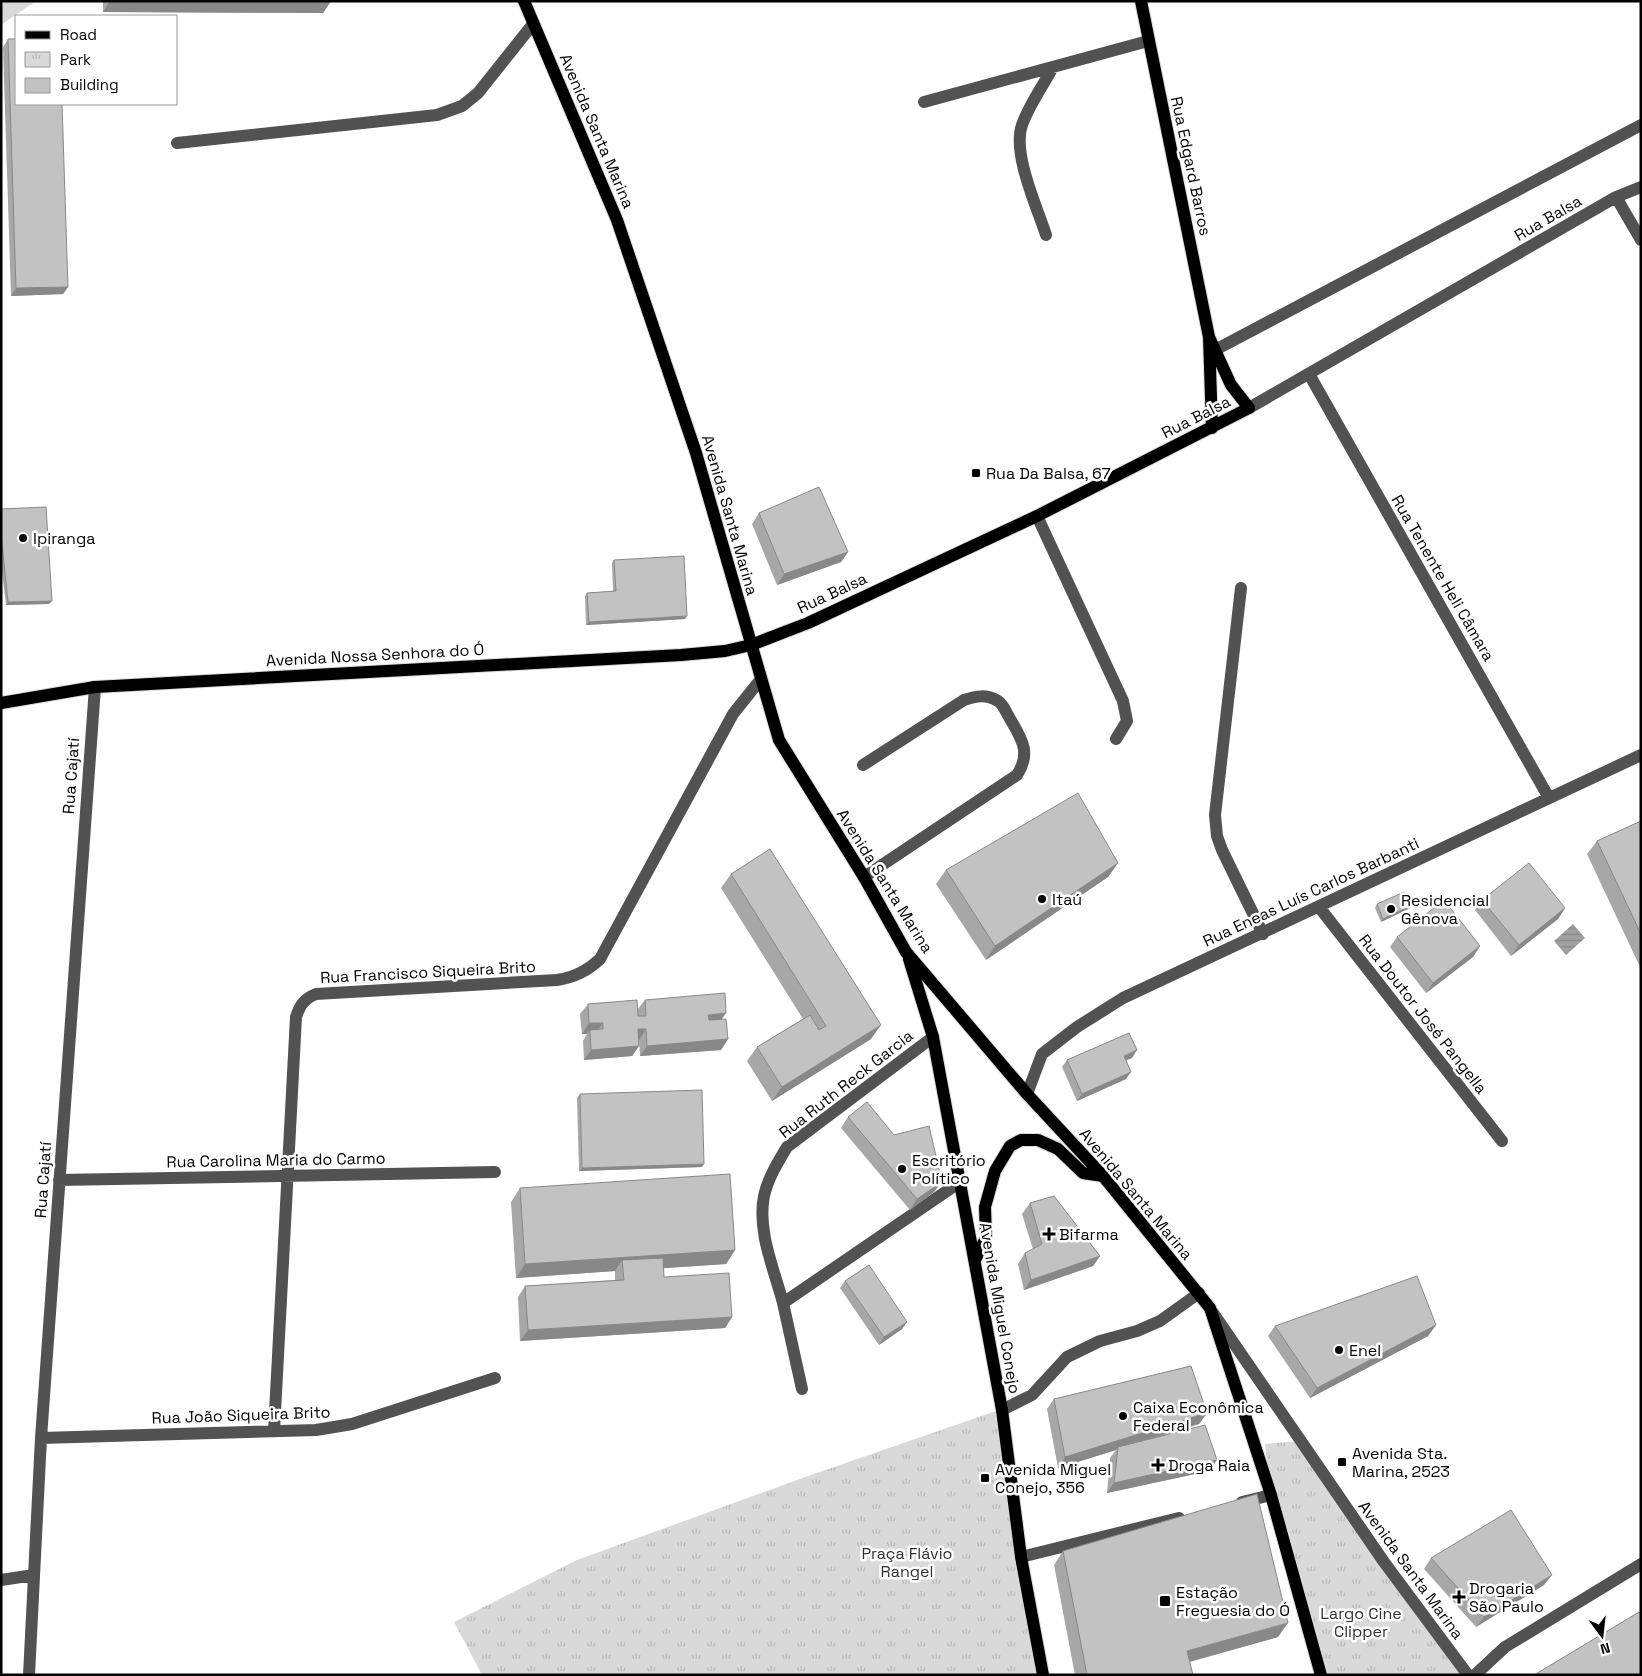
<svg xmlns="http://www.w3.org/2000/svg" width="1642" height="1676" font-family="'Space Grotesk',sans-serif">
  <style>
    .grass { fill: #d9d9d9 }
    .park { fill: url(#park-tufts) }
    .water { fill: url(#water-rules) }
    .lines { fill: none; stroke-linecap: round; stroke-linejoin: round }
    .major-casing { stroke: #dbdbdb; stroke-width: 14 }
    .minor { stroke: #525252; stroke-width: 12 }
    .major { stroke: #000; stroke-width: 12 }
    .wall { fill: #a7a7a7 }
    .shaded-wall { fill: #888 }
    .building { fill: #c2c2c2; stroke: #888 }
    .poi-dot { fill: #000; stroke: #fff; stroke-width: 2 }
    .labels { text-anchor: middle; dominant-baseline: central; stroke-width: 5; stroke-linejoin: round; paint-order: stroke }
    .street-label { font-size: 16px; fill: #000; stroke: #fff }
    .poi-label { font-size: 16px; fill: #000; stroke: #fff; text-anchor: start }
    .park-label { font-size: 16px; fill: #303030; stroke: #fff }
  </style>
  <defs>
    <pattern id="park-tufts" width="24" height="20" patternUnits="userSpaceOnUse" patternTransform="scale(1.25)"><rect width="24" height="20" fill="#d9d9d9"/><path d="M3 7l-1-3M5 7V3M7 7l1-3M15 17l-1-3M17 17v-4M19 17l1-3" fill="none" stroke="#b8b8b8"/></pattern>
    <pattern id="water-rules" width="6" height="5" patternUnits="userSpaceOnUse" patternTransform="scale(1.25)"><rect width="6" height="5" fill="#a0a0a0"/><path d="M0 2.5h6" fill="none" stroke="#888"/></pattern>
  </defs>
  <rect width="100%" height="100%" fill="#fff"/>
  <!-- grass -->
  <path class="grass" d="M1 1H36L1 25Z"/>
  <!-- park -->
  <path class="park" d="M996 1411 1041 1675H482L454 1622 577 1560 808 1476Z
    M1301 1441 1468 1675H1321L1271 1495 1265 1444Z"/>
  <!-- water -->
  <path class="water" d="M1573 924 1585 938 1566 955 1554 941Z"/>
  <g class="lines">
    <!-- major casing -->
    <g class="major-casing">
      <path id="major" d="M524 1 617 220 696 453 779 740 864 877 906 952 1027 1094 1103 1176 1210 1308 1271 1495 1321 1675
        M1141 1 1209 337 1212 428
        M1 703 95 687 681 655 725 651 751 645 808 623 1037 516 1249 408 1231 385 1209 337
        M909 959 933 1037 1002 1410 1021 1557 1043 1675
        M975 1260 986 1238 985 1207 995 1171 1010 1146 1021 1140H1038L1058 1149 1083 1173 1103 1176"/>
    </g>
    <!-- minor -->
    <path class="minor" d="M924 102 1148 41
      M177 143 437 115 462 106 478 93 533 24
      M1616 197 1641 240
      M1046 235C1037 207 1012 153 1022 125 1029 105 1043 86 1053 67
      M1215 350 1641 125
      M1309 374 1549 798
      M1249 408 1616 197 1641 187
      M1037 516 1123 701 1127 721 1116 739
      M1241 588 1215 815 1217 836 1222 850 1263 934
      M863 765 964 700C976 696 986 694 998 701 1003 704 1006 712 1009 717 1021 738 1032 752 1017 775L864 877
      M1319 907 1502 1141
      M933 1037 787 1147C778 1162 768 1178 764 1196 757 1231 774 1269 783 1303L960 1182
      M1027 1094 1042 1054 1077 1027 1123 998 1641 755
      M59 1180 495 1172
      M783 1303 802 1389
      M1213 1313 1384 1562 1468 1675
      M1002 1410 1032 1395 1067 1357 1100 1341 1137 1331 1160 1321 1199 1293
      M274 1431 296 1017C300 1005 304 999 316 994L557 980C575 977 587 971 600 959L733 714 761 679
      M41 1438 316 1430 352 1424 495 1378
      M1242 1502 1271 1495
      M1021 1557 1179 1518
      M1 1580 34 1575
      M29 1675 41 1438 95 687
      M1475 1675 1505 1647 1641 1564"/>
    <!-- major -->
    <use href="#major" class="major"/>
  </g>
  <!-- wall -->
  <path class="wall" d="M103 1H331L323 13 103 12Z
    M8 39 68 287 63 294 11 296 3 47Z
    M1 509 49 604 6 605 1 563Z
    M759 513 848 552 841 562 777 585 752 524Z
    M614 560 685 619 586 625 585 596 587 593 613 591 612 563Z
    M1641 821V969L1587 854 1597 841Z
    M1118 863 1108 877 986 960 936 884 946 870Z
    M731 874 871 1039 772 1101 747 1061 757 1047 803 1019 721 888Z
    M1482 900 1565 908 1558 919 1511 956 1475 910Z
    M1377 904 1410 906 1408 909 1381 922 1375 908Z
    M1397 937 1480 946 1473 957 1426 993 1390 947Z
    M645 1000 722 1019 728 1039 721 1050 640 1056 639 1040V1046L632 1056 584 1060 583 1041 587 1034H582L580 1014 588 1004 637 1010Z
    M1132 1058 1126 1060V1079L1077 1101 1062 1067 1067 1060Z
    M580 1094 702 1167 579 1171 577 1098Z
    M848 1117 894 1135 934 1192 910 1210 841 1128Z
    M520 1188 735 1250 726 1264 664 1268V1277L732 1317 725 1328 520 1341 518 1297 525 1286 615 1280V1271L516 1278 511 1202Z
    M1030 1203 1100 1256 1093 1266 1024 1290 1018 1264 1025 1253 1033 1249 1022 1214Z
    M845 1281 907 1322 902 1329 879 1345 840 1288Z
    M1436 1325 1428 1336 1310 1398 1268 1336 1275 1326Z
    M1054 1399 1207 1413 1199 1424 1149 1440 1217 1460 1209 1471 1107 1493 1110 1458 1116 1450 1058 1468 1047 1409Z
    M1063 1551 1278 1637 1190 1662 1193 1675H1075L1054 1565Z
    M1431 1558 1544 1585 1476 1627 1424 1569Z"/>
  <!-- shaded-wall -->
  <path class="shaded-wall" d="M110 1H331L323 13 103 12Z
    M68 287 63 294 11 296 16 288Z
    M848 552 841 562 777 585 784 574Z
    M52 601 49 604 6 605 8 602Z
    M687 616 685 619 586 625 589 622Z
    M1118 863 1108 877 986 960 995 946Z
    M1410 906 1408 909 1381 922 1383 919Z
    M1565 908 1558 919 1511 956 1519 945Z
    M1480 946 1473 957 1426 993 1433 983Z
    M726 1013 719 1023 701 1025 708 1015Z
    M589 1023H603L596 1033 590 1030 587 1034H582Z
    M881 1025 871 1039 772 1101 782 1087Z
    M638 1029H646L639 1040Z
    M728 1039 721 1050 640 1056 647 1046Z
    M639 1046 632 1056 584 1060 591 1050Z
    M1137 1050 1132 1058 1119 1063 1124 1056Z
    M1131 1072 1126 1079 1077 1101 1082 1094Z
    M704 1164 702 1167 579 1171 582 1168Z
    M942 1182 934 1192 910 1210 917 1199Z
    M735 1250 726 1264 623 1271 622 1260 615 1271 516 1278 525 1264Z
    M1100 1256 1093 1266 1024 1290 1031 1280Z
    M732 1317 725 1328 520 1341 528 1330Z
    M907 1322 902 1329 879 1345 884 1337Z
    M1436 1325 1428 1336 1310 1398 1317 1388Z
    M1207 1413 1199 1424 1117 1449 1118 1447 1116 1450 1058 1468 1065 1457Z
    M1217 1460 1209 1471 1107 1493 1114 1483Z
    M1552 1575 1544 1585 1476 1627 1484 1617Z
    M1288 1623 1278 1637 1177 1665 1187 1651Z"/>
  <!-- building -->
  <path class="building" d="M8 39H16V104H62L68 287 16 288Z
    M819 487 848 552 784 574 759 513Z
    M46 507 52 601 8 602 1 534V509Z
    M684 556 687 616 589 622 587 593 616 591 614 560Z
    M1078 793 1118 863 995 946 946 870Z
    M1641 821V934L1597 841Z
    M770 849 881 1025 782 1087 757 1047 810 1015 819 1030 826 1026 731 874Z
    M1529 863 1565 908 1519 945 1482 900Z
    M1404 892 1410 906 1383 919 1377 904Z
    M1444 900 1480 946 1433 983 1397 937Z
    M725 993 726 1013 708 1015 709 1020 726 1019 728 1039 647 1046 646 1029H638L639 1046 591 1050 590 1030 603 1029V1023H589L588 1004 637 1000 638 1016H646L645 1000Z
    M1129 1033 1137 1050 1124 1056 1131 1072 1082 1094 1067 1060Z
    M702 1090 704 1164 582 1168 580 1094Z
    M867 1102 894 1135 929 1126 942 1182 917 1199 848 1117Z
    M730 1174 735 1250 525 1264 520 1188Z
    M1054 1196 1100 1256 1031 1280 1025 1253 1042 1244 1030 1203Z
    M663 1258 664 1277 729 1273 732 1317 528 1330 525 1286 624 1280 622 1260Z
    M869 1265 907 1322 884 1337 845 1281Z
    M1417 1276 1436 1325 1317 1388 1275 1326Z
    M1191 1366 1207 1413 1065 1457 1054 1399Z
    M1205 1425 1217 1460 1114 1483 1118 1447Z
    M1257 1494 1288 1623 1187 1651 1193 1675H1087L1063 1551Z
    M1511 1510 1552 1575 1484 1617 1431 1558Z
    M1639 1612 1641 1614V1675H1534Z"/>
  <!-- markers -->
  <g class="poi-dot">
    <rect x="971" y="468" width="10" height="10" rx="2.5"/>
    <circle cx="23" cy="538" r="5"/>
    <circle cx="1042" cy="899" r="5"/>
    <circle cx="1391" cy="909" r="5"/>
    <circle cx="902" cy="1169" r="5"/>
    <path d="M1046.5 1226.5h5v5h5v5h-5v5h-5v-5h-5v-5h5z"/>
    <circle cx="1339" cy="1350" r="5"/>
    <circle cx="1123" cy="1416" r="5"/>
    <rect x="1337" y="1457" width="10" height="10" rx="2.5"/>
    <path d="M1155.5 1457.5h5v5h5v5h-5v5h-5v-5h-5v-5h5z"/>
    <rect x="980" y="1473" width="10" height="10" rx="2.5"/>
    <path d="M1456.5 1589.5h5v5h5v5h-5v5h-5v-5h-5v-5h5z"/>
    <rect x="1159" y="1595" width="12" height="12" rx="2.5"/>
  </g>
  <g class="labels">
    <!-- street labels -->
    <g class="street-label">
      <text transform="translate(597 131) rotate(67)">Avenida Santa Marina</text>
      <text transform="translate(1191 166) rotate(78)">Rua Edgard Barros</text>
      <text transform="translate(1548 218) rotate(-30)">Rua Balsa</text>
      <text transform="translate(1196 417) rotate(-27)">Rua Balsa</text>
      <text transform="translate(730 515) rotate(74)">Avenida Santa Marina</text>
      <text transform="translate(1443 578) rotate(60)">Rua Tenente Heli Câmara</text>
      <text transform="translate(832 593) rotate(-25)">Rua Balsa</text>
      <text transform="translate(375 655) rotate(-3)">Avenida Nossa Senhora do Ó</text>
      <text transform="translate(71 776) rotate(-86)">Rua Cajatí</text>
      <text transform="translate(885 881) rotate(58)">Avenida Santa Marina</text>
      <text transform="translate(1311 892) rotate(-25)">Rua Eneas Luís Carlos Barbanti</text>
      <text transform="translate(428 972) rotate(-3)">Rua Francisco Siqueira Brito</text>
      <text transform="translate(1423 1014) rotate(52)">Rua Doutor José Pangella</text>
      <text transform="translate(846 1084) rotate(-38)">Rua Ruth Reck Garcia</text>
      <text transform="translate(276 1160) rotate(-1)">Rua Carolina Maria do Carmo</text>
      <text transform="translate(43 1180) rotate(-86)">Rua Cajatí</text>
      <text transform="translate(1136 1194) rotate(50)">Avenida Santa Marina</text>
      <text transform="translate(1000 1308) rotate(80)">Avenida Miguel Conejo</text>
      <text transform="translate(241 1415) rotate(-2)">Rua João Siqueira Brito</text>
      <text transform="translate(1411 1570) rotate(54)">Avenida Santa Marina</text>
    </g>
    <!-- poi labels -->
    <g class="poi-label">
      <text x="986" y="473">Rua Da Balsa, 67</text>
      <text x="33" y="538">Ipiranga</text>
      <text x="1052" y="899">Itaú</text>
      <text x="1401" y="900">Residencial<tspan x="1401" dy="18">Gênova</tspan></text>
      <text x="912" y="1160">Escritório<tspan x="912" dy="18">Político</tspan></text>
      <text x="1059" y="1234">Bifarma</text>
      <text x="1349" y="1350">Enel</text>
      <text x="1133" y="1407">Caixa Econômica<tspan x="1133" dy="18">Federal</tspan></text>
      <text x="1352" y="1453">Avenida Sta.<tspan x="1352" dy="18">Marina, 2523</tspan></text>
      <text x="1168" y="1465">Droga Raia</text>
      <text x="995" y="1469">Avenida Miguel<tspan x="995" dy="18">Conejo, 356</tspan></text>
      <text x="1469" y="1588">Drogaria<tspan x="1469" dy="18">São Paulo</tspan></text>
      <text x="1176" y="1592">Estação<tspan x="1176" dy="18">Freguesia do Ó</tspan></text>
    </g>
    <!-- park labels -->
    <g class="park-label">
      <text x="907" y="1553">Praça Flávio<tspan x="907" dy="18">Rangel</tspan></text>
      <text x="1361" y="1613">Largo Cine<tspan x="1361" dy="18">Clipper</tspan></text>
    </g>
  </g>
  <!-- border -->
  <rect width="1642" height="1676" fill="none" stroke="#000000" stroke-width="5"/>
  <!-- legend -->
  <rect x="15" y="15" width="162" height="90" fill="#ffffff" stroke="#999999"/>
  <rect x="25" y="31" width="25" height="8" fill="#000000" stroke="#999999"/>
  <text x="60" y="40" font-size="15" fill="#000000">Road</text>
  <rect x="25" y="52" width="25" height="15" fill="url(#park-tufts)" stroke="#999999"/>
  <text x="60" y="65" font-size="15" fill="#000000">Park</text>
  <rect x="25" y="78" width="25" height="15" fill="#c2c2c2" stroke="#999999"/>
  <text x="60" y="90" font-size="15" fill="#000000">Building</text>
  <!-- north arrow -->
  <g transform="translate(1602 1636) rotate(165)" stroke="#ffffff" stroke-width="4" paint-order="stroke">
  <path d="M0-4L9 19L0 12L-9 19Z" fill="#000000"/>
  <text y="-8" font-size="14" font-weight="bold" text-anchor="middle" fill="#000000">N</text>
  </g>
</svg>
